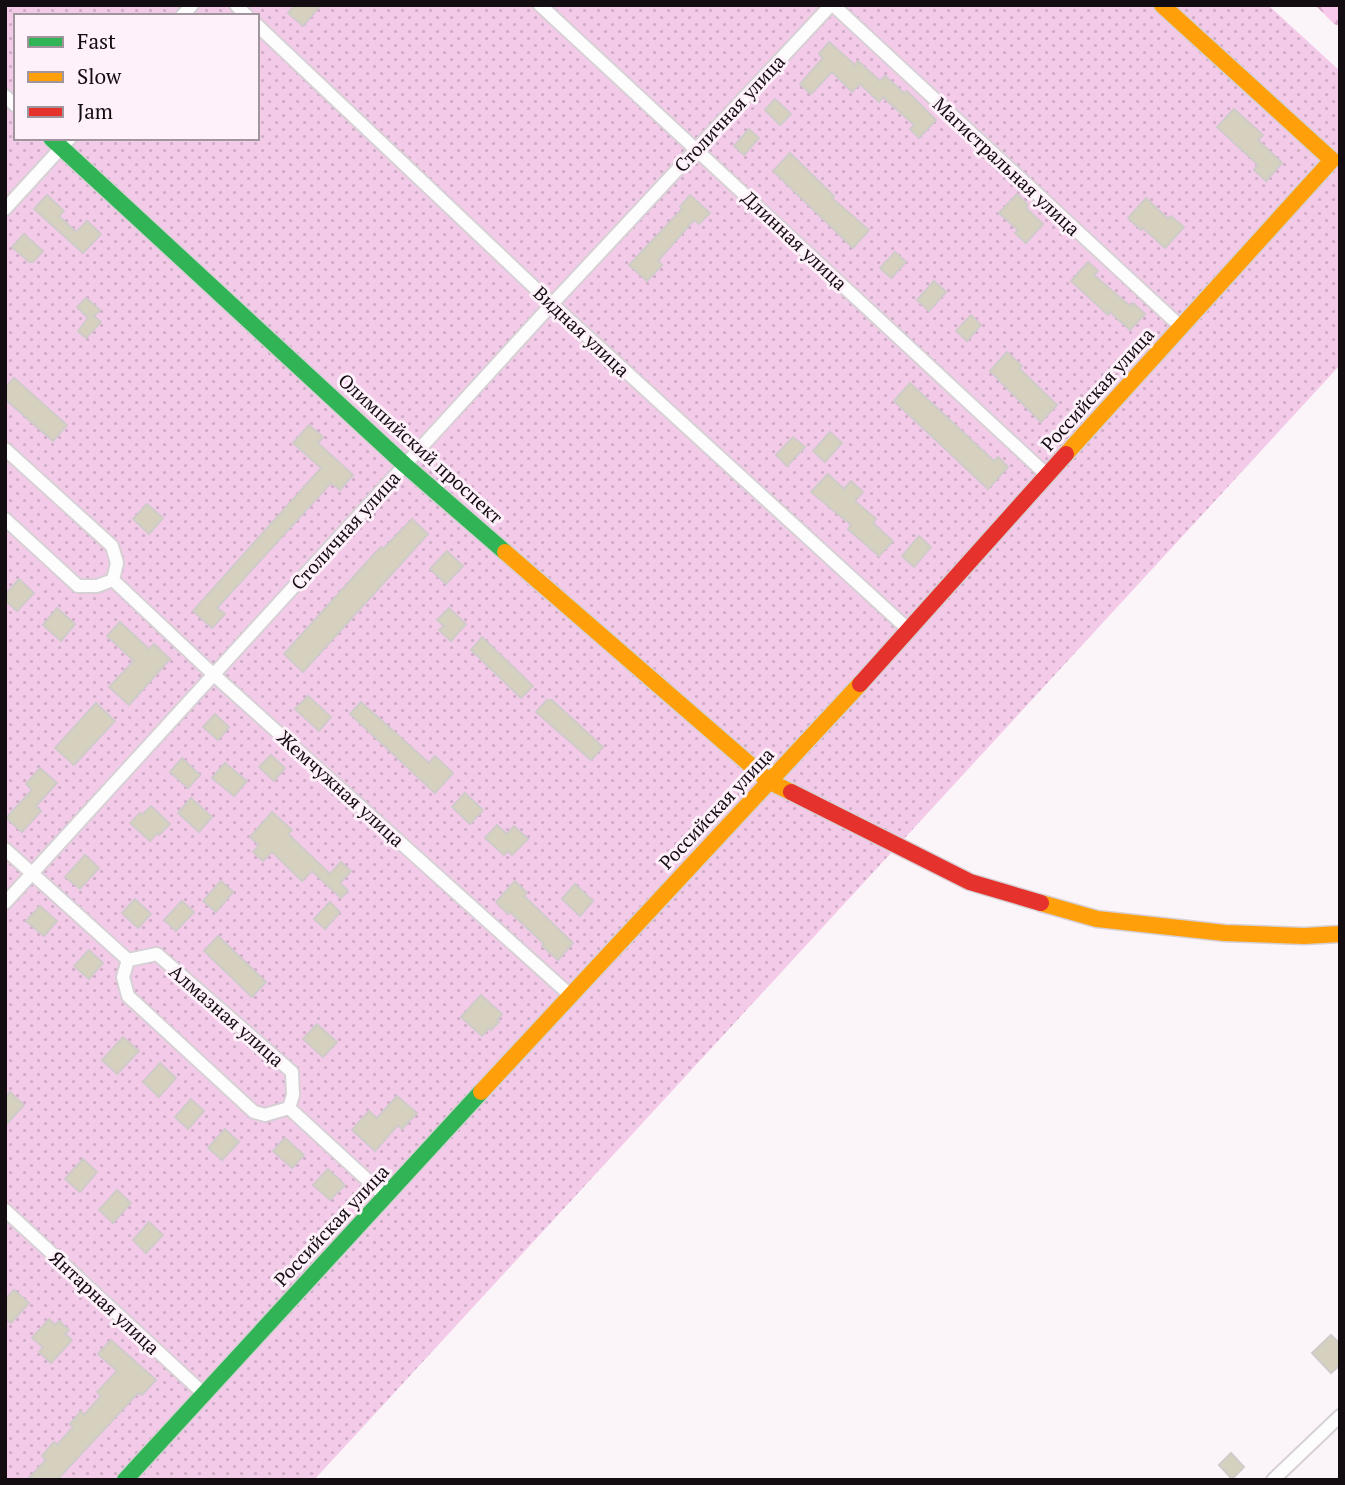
<svg xmlns="http://www.w3.org/2000/svg" width="1345" height="1485" font-family="'PT Serif',serif">
  <style>
    .grass { fill: url(#grass-dots); fill-rule: evenodd }
    .forest { fill: url(#forest-firs) }
    .building { fill: #d6d0bf; stroke: #cfcbc9; stroke-width: 2 }
    .lines { fill: none; stroke-linecap: round; stroke-linejoin: round }
    .street-casing { stroke: #d7d0d5; stroke-width: 16 }
    .fast-casing { stroke: #d7d0d5; stroke-width: 19 }
    .slow-casing { stroke: #d7d0d5; stroke-width: 19 }
    .jam-casing { stroke: #d7d0d5; stroke-width: 19 }
    .street { stroke: #fefdfe; stroke-width: 12 }
    .fast { stroke: #30b455; stroke-width: 16 }
    .slow { stroke: #ff9f0a; stroke-width: 16 }
    .jam { stroke: #e5322d; stroke-width: 16 }
    .labels { text-anchor: middle; dominant-baseline: central; stroke-width: 6; stroke-linejoin: round; paint-order: stroke }
    .street-label { font-size: 19px; fill: #130c11; stroke: #fef1fa }
  </style>
  <defs>
    <pattern id="grass-dots" width="8" height="8" patternUnits="userSpaceOnUse" patternTransform="scale(1.75)"><rect width="8" height="8" fill="#f3cae8"/><path d="M2 2h.1M6 6h.1" fill="none" stroke="#cfacc6" stroke-width="1.8" stroke-linecap="round"/></pattern>
    <pattern id="forest-firs" width="22" height="20" patternUnits="userSpaceOnUse" patternTransform="scale(1.75)"><rect width="22" height="20" fill="#f9c9ec"/><path d="M5 1l3.5 6h-7zM16 11l3.5 6h-7z" fill="#d5abc9"/></pattern>
  </defs>
  <rect width="100%" height="100%" fill="#fbf4f9"/>
  <!-- grass -->
  <path class="grass" d="M5 5H1268L1340 71V365L314 1480H5ZM16 16H257V138H16Z"/>
  <!-- forest -->
  <path class="forest" d="M1315 5H1340V26L1334 24Z"/>
  <!-- building -->
  <path class="building" d="M295 5H321L303 26 288 13Z
    M829 42 855 65 858 61 880 81 885 76 904 93 907 91 936 120 919 138 910 129 914 125 883 97 879 102 860 84 852 92 832 72 811 94 800 84 823 58 819 54Z
    M775 99 791 114 780 125 765 110Z
    M1234 109 1263 135 1258 140 1282 163 1266 181 1254 170 1258 165 1217 127Z
    M749 129 759 138 744 155 734 146Z
    M790 153 834 196 832 198 869 230 853 248 773 171Z
    M1017 194 1028 205 1026 208 1043 224 1026 243 1015 233 1018 230 999 213Z
    M47 195 64 211 59 216 76 232 87 221 101 234 83 253 34 209Z
    M690 195 710 213 699 224 694 220 658 261 662 265 647 281 629 265 682 209 680 207Z
    M1146 198 1168 219 1171 216 1184 227 1165 248 1143 228 1141 230 1128 218Z
    M24 234 43 251 33 262H29L12 247Z
    M895 252 906 262 891 278 880 268Z
    M1088 262 1098 271 1094 275 1130 306 1133 303 1145 314 1130 330 1110 312 1108 315 1071 281Z
    M934 281 946 292 929 311 917 300Z
    M86 298 100 310 94 316 101 322 86 338 78 331 88 318 77 307Z
    M971 315 981 325 967 341 956 331Z
    M1007 352 1022 366 1019 368 1057 405 1041 422 990 371Z
    M14 378 67 425 53 441 5 399V388Z
    M910 383 994 461 998 457 1008 467 988 489 894 401Z
    M309 425 323 437 318 443 353 475 340 490 331 483 217 608 225 614 212 628 193 611 321 468 293 443Z
    M830 432 842 443 825 462 813 451Z
    M793 437 805 447 787 466 776 455Z
    M828 474 844 489 851 481 863 492 855 501 876 519 873 523 893 541 879 556 848 529 851 525 811 492Z
    M147 504 163 518 149 534 133 519Z
    M412 519 428 534 303 672 284 654 376 552 381 547 383 549Z
    M919 536 931 547 914 567 902 556Z
    M447 551 463 566 446 584 430 569Z
    M19 579 34 593 17 611 5 600V595Z
    M57 608 75 624 61 641 43 625Z
    M449 608 466 624 451 641 439 630 444 626 437 620Z
    M120 622 149 649 154 644 170 659 129 705 109 687 134 661 107 636Z
    M482 637 533 686 521 698 471 650Z
    M308 696 331 717 319 731 295 709Z
    M547 700H552L603 747 591 760 536 712Z
    M361 702 429 763 435 756 453 773 435 793 350 714Z
    M96 703 115 721 74 765 55 748Z
    M215 714 229 727 218 740 203 727Z
    M271 755 285 768 274 781 259 767Z
    M182 758 200 775 188 788 170 772Z
    M225 763 247 781 234 796 212 778Z
    M40 768 57 783 36 806 41 811 22 832 6 818 32 790 26 784Z
    M465 793 483 810 470 824 452 807Z
    M191 798 212 817 199 832 178 813Z
    M151 806 170 824 159 835 157 833 150 841 130 823 140 813 142 815Z
    M272 812 292 830 288 834 330 874 341 862 351 871 340 883 348 891 341 898 312 871 302 881 272 852 263 861 253 852 259 845 250 837Z
    M497 825 507 834 514 826 528 839 512 855 508 851 504 855 485 838Z
    M85 855 99 868 80 889 65 877Z
    M221 881 233 892 216 912 203 901Z
    M515 881 527 893 524 896 573 943 558 960 542 946 544 944 510 912 508 914 496 902Z
    M575 884 593 901 580 916 562 899Z
    M135 899 151 914 138 928 122 913Z
    M182 901 194 912 176 931 164 920Z
    M330 902 340 912 325 929 314 919Z
    M40 906 57 921 44 936 26 921Z
    M218 936 266 982 252 997 204 951Z
    M89 950 103 963 89 979 74 966Z
    M481 995 502 1014 497 1020 499 1022 491 1030 489 1028 482 1036 461 1017Z
    M317 1024 337 1042 323 1057 303 1039Z
    M123 1037 139 1051 117 1074 102 1060Z
    M160 1063 176 1078 159 1097 143 1082Z
    M10 1092 24 1105 5 1126V1098Z
    M397 1096 417 1113 402 1129 398 1125 375 1151 352 1130 369 1111 377 1118Z
    M191 1099 204 1111 188 1129 175 1117Z
    M225 1129 239 1142 222 1160 208 1148Z
    M285 1138 304 1155 292 1168 273 1151Z
    M83 1159 97 1172 80 1192 65 1179Z
    M328 1169 345 1185 330 1200 313 1185Z
    M117 1190 131 1203 113 1223 99 1210Z
    M149 1222 163 1235 146 1253 133 1240Z
    M14 1290 29 1303 11 1323 5 1318V1299Z
    M49 1319 55 1325 59 1321 69 1330 65 1334 72 1340 51 1363 39 1352 43 1347 32 1338Z
    M1331 1335 1340 1344V1365L1331 1373 1312 1353Z
    M111 1340 156 1380 142 1395 138 1393 57 1480H27L46 1460 42 1456 54 1442 57 1445 73 1427 70 1424 81 1411 84 1415 101 1396 97 1392 117 1371 98 1354Z
    M1231 1453 1244 1467 1232 1479 1219 1465Z"/>
  <g class="lines">
    <!-- street casing -->
    <g class="street-casing">
      <path id="street" d="M236 5 247 16
        M540 5 1047 475
        M833 5 1180 326
        M182 16 192 5
        M257 25 552 304 910 631
        M5 96 16 106
        M5 209 70 138
        M5 449 112 546 117 563 113 580 214 675 570 995
        M5 519 78 586H97L113 580
        M5 849 128 960 157 954 292 1072 293 1095 289 1108 386 1197
        M5 903 552 304 831 5
        M128 960 123 977 128 996 254 1112 265 1115 289 1108
        M5 1210 204 1394
        M1273 1480 1340 1416"/>
    </g>
    <!-- fast casing -->
    <g class="fast-casing">
      <path id="fast" d="M51 138 405 465 505 552
        M125 1480 481 1092"/>
    </g>
    <!-- slow casing -->
    <g class="slow-casing">
      <path id="slow" d="M1066 454 1332 160 1162 5
        M505 552 770 782 791 792
        M1041 903 1097 919 1225 933 1304 936 1340 934
        M481 1092 860 684"/>
    </g>
    <!-- jam casing -->
    <g class="jam-casing">
      <path id="jam" d="M860 684 1066 454
        M791 792 970 882 1041 903"/>
    </g>
    <!-- street -->
    <use href="#street" class="street"/>
    <!-- fast -->
    <use href="#fast" class="fast"/>
    <!-- slow -->
    <use href="#slow" class="slow"/>
    <!-- jam -->
    <use href="#jam" class="jam"/>
  </g>
  <g class="labels">
    <!-- street labels -->
    <g class="street-label">
      <text transform="translate(729 113) rotate(-47)">Столичная улица</text>
      <text transform="translate(1007 166) rotate(43)">Магистральная улица</text>
      <text transform="translate(795 240) rotate(43)">Длинная улица</text>
      <text transform="translate(582 331) rotate(43)">Видная улица</text>
      <text transform="translate(1097 389) rotate(-48)">Российская улица</text>
      <text transform="translate(421 448) rotate(42)">Олимпийский проспект</text>
      <text transform="translate(345 530) rotate(-48)">Столичная улица</text>
      <text transform="translate(341 788) rotate(42)">Жемчужная улица</text>
      <text transform="translate(716 808) rotate(-47)">Российская улица</text>
      <text transform="translate(227 1015) rotate(41)">Алмазная улица</text>
      <text transform="translate(331 1225) rotate(-47)">Российская улица</text>
      <text transform="translate(105 1302) rotate(43)">Янтарная улица</text>
    </g>
  </g>
  <!-- border -->
  <rect width="1345" height="1485" fill="none" stroke="#130c11" stroke-width="14"/>
  <!-- legend -->
  <rect x="14" y="14" width="245" height="126" fill="#fef1fa" stroke="#a0959d" stroke-width="2"/>
  <rect x="28" y="37" width="35" height="10" fill="#30b455" stroke="#a0959d" stroke-width="2"/>
  <text x="77" y="49" font-size="21" fill="#130c11">Fast</text>
  <rect x="28" y="72" width="35" height="10" fill="#ff9f0a" stroke="#a0959d" stroke-width="2"/>
  <text x="77" y="84" font-size="21" fill="#130c11">Slow</text>
  <rect x="28" y="107" width="35" height="10" fill="#e5322d" stroke="#a0959d" stroke-width="2"/>
  <text x="77" y="119" font-size="21" fill="#130c11">Jam</text>
</svg>
